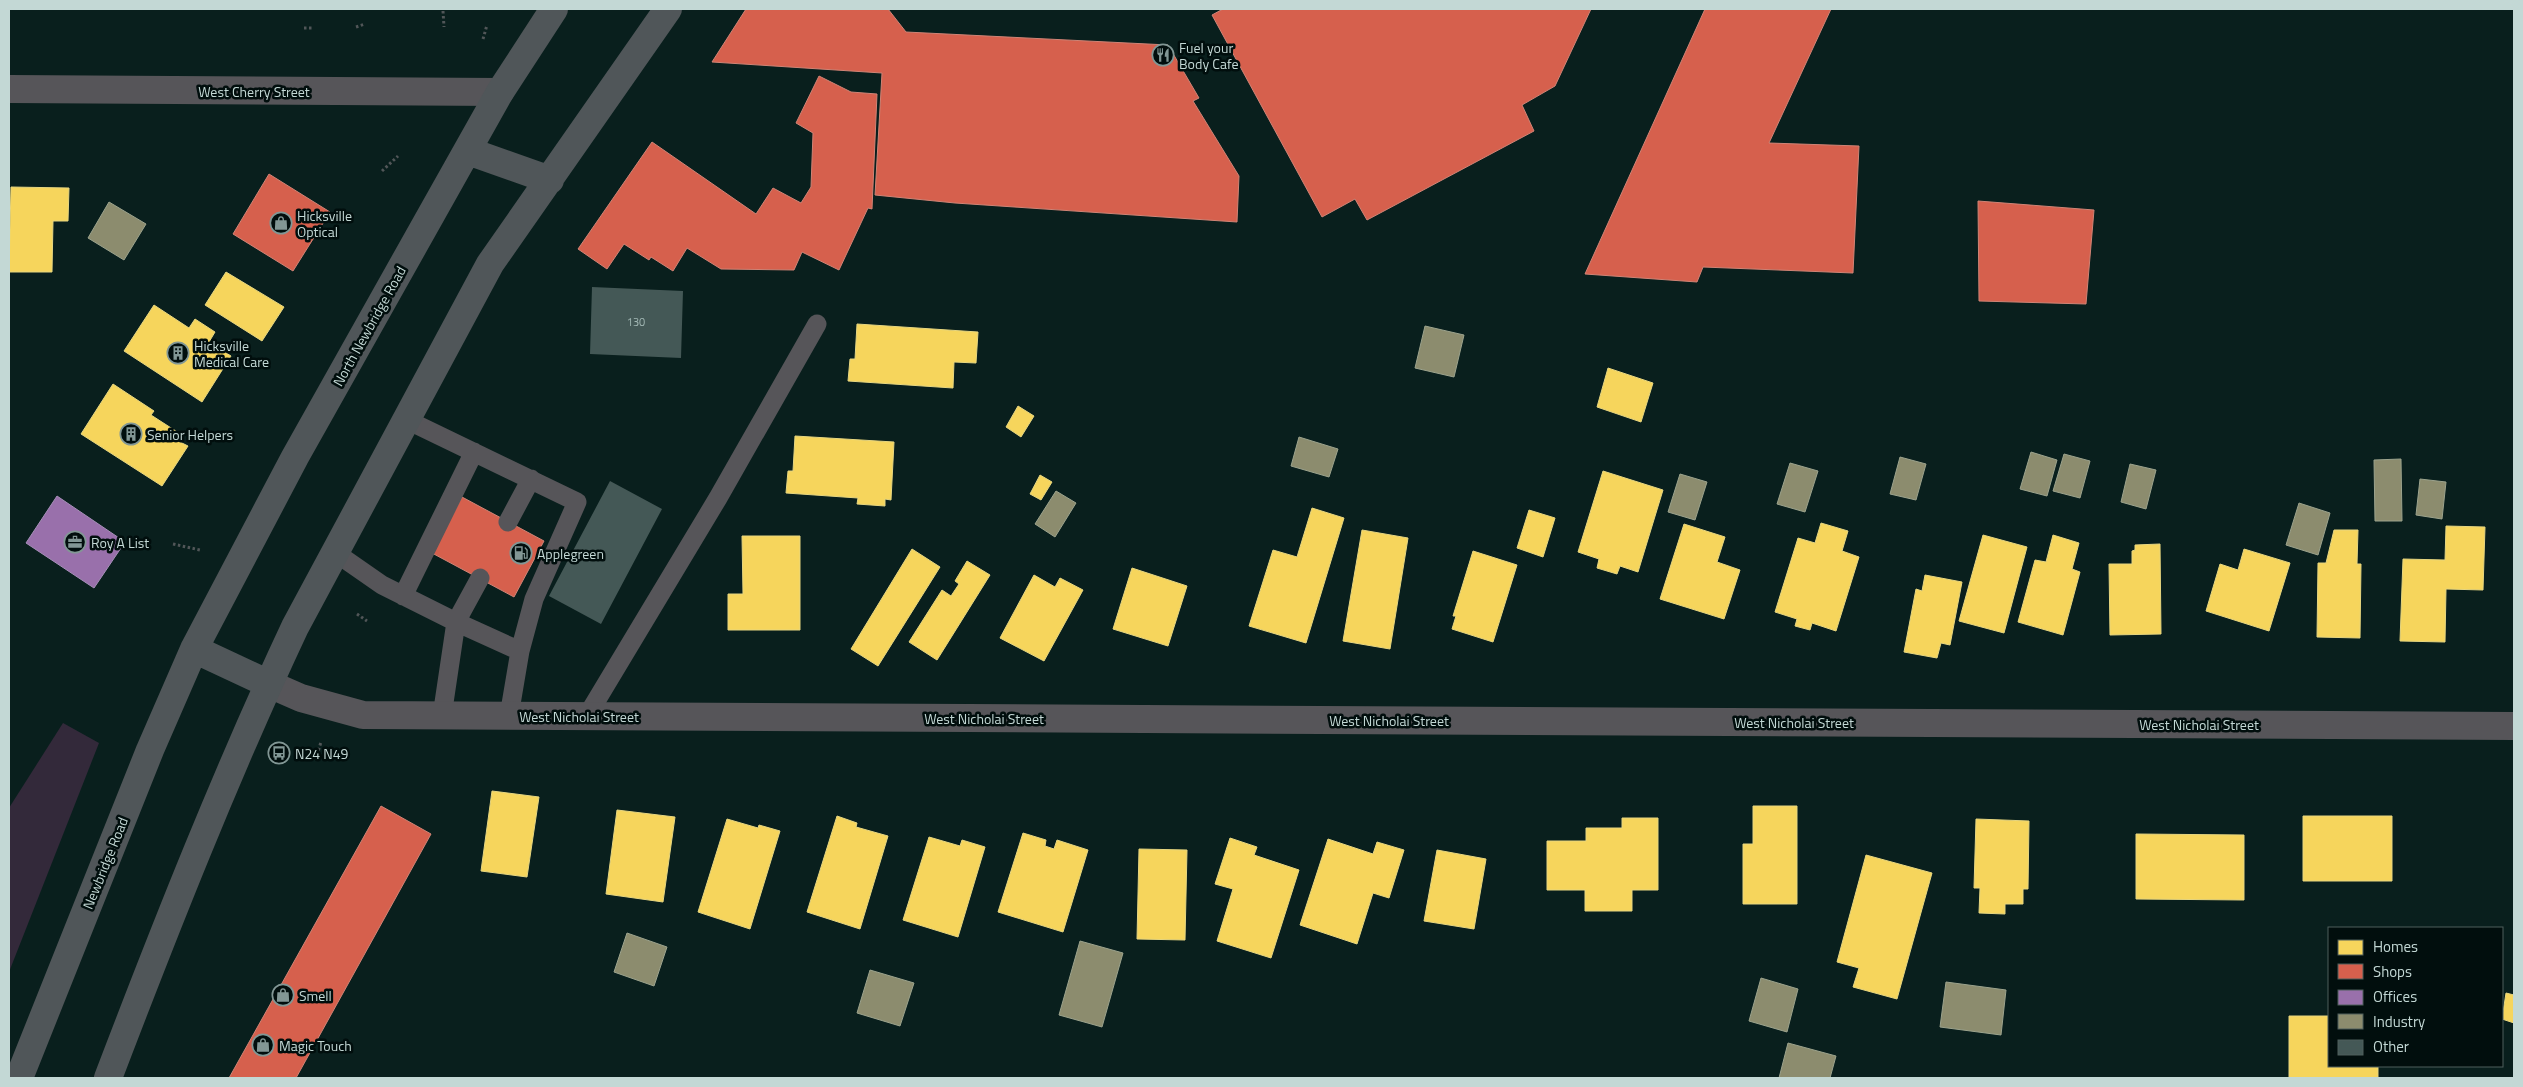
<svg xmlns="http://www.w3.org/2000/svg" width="2523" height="1087" font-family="'Titillium Web',sans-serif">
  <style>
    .green { fill: #33293a }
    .homes { fill: #f6d55c; stroke: #e7d680 }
    .shops { fill: #d6604d; stroke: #d08476 }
    .offices { fill: #9970ab; stroke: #a68fb8 }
    .industry { fill: #8c8c6e; stroke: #9ca38d }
    .building { fill: #445856 }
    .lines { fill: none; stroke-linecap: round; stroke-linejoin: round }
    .path { stroke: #515658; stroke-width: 3; stroke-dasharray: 2.5 2.5; stroke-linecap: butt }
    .lane { stroke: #565559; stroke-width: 19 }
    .street { stroke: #565559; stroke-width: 28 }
    .primary { stroke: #505659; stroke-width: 28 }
    .labels { text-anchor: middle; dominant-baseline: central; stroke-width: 5; stroke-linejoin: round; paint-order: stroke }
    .number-label { font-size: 11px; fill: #a3b8b5 }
    .poi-label { font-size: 14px; fill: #c3d8d5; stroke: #010e0d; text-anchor: start }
    .street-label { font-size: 14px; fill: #c3d8d5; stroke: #010e0d }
  </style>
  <rect width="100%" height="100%" fill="#091f1d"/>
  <!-- green -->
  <path class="green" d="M63 723 99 743 9 972V808Z"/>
  <!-- homes -->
  <path class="homes" d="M11 187 69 188 68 221H53L52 272H9Z
    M226 272 284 307 262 341 205 305Z
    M154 305 189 328 195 319 215 332 209 342 231 356 202 402 124 351Z
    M857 324 978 332 976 363 954 362 953 388 848 381 850 359H855Z
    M1608 368 1653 383 1641 422 1597 407Z
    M113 384 154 411 151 415 182 435 178 441 188 446 162 486 81 434Z
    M1018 406 1034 416 1021 437 1006 427Z
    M795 436 894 442 891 500 885 499V506L857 504 858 498 786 493 788 471H793Z
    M1603 471 1663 490 1638 572 1620 566 1617 574 1597 568 1599 559 1578 552Z
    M1040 475 1052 482 1041 500 1030 494Z
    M1312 508 1344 518 1306 643 1249 626 1273 550 1297 557Z
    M1529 510 1555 518 1543 557 1517 548Z
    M1821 523 1848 531 1842 551 1859 557 1836 631 1812 623 1810 630 1795 626 1797 619 1775 612 1798 538 1815 543Z
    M1684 524 1725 537 1717 562 1740 570 1724 619 1660 599Z
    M2446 526 2485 527 2483 590 2446 589 2445 642 2400 641 2403 559 2445 560Z
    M1362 530 1408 538 1390 649 1343 641Z
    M2334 530H2358L2357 564H2361L2360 638 2317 637 2318 563H2326Z
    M1983 535 2027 547 2004 633 1959 621Z
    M2053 535 2079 543 2072 569 2080 572 2063 635 2018 622 2035 560 2046 562Z
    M742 536H800V630H728V594H743Z
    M2160 544 2161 634 2110 635 2109 564H2132V551L2135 550V545Z
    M912 549 940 567 878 666 851 649Z
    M2244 549 2290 563 2269 631 2206 611 2220 564 2238 570Z
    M1473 551 1517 565 1493 642 1452 629 1456 616H1453Z
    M967 561 990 575 937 660 909 642 942 590 951 596 959 584 955 581Z
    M1132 568 1187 586 1168 646 1113 629Z
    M1034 575 1055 587 1060 578 1083 590 1044 661 1000 638Z
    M1925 575 1962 582 1950 645 1941 643 1937 658 1904 652 1916 589 1922 591Z
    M492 791 539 797 527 877 481 871Z
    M1753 806H1797V904H1743V844H1753Z
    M617 810 675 817 663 902 606 894Z
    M837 816 857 823 856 827 888 836 860 929 807 912Z
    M2303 816H2392V881H2303Z
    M1622 818H1658V890H1632V911H1585V890H1547V841H1586V828H1622Z
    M727 819 758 828 759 825 780 831 750 929 698 912Z
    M1976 819 2029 821 2028 889H2023V904H2005V914L1979 913 1980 888H1974Z
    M1023 833 1046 840 1045 846 1054 849 1057 840 1088 850 1063 932 998 912Z
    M2136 834 2244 835V900L2136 899Z
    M929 837 960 846 962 840 985 847 958 937 903 920Z
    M1230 838 1257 847 1254 855 1299 870 1271 958 1217 941 1233 889 1215 884Z
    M1328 839 1373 854 1377 842 1404 850 1389 898 1373 893 1357 944 1300 925Z
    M1139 849 1187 850 1185 940 1137 939Z
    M1437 850 1486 859 1474 929 1424 921Z
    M1866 855 1932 873 1897 999 1853 987 1859 968 1837 962Z
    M2506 993 2514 995V1023L2502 1019Z
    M2289 1016H2329V1066H2378V1078H2289Z"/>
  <!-- shops -->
  <path class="shops" d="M746 9H888L906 32 1168 45 1199 98 1193 101 1239 176 1237 222 955 203 875 195 882 73 712 62Z
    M1223 9H1591L1555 86 1522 105 1534 131 1367 220 1355 199 1322 217 1212 15Z
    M1705 9H1831L1769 143 1859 146 1853 273 1703 267 1697 282 1585 274Z
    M819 76 851 92 877 94 872 209 868 208 839 270 802 252 794 270 721 269 687 248 673 271 651 257 649 260 624 244 607 269 578 249 652 142 756 214 773 188 801 203 811 187 813 133 796 123Z
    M269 174 330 212 293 271 233 234Z
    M1978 201 2094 210 2086 304 1979 301Z
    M462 497 544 541 514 597 432 553Z
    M381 806 431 834 296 1078H229Z"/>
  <!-- offices -->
  <path class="offices" d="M57 496 125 542 94 588 26 543Z"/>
  <!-- industry -->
  <path class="industry" d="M109 202 146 224 124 260 88 238Z
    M1425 326 1464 335 1454 377 1415 368Z
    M1299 437 1338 449 1329 477 1291 466Z
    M2031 452 2057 460 2047 496 2020 489Z
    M2064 454 2090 461 2080 498 2053 491Z
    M1900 457 1926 464 1916 500 1890 494Z
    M2401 459 2402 521H2375L2374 460Z
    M1790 463 1818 471 1805 512 1777 504Z
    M2130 464 2156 470 2146 509 2121 502Z
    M1680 474 1707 482 1695 520 1668 512Z
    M2420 479 2446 482 2442 519 2416 515Z
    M1056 491 1076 503 1055 537 1035 524Z
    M2299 503 2330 513 2318 555 2286 545Z
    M627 933 667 947 654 986 614 972Z
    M1080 941 1123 953 1102 1027 1059 1015Z
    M870 970 914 983 900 1026 857 1013Z
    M1761 978 1798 989 1787 1032 1749 1021Z
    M1946 982 2006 990 2001 1035 1940 1027Z
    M1788 1043 1836 1056 1830 1078H1779Z"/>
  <!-- building -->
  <path class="building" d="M592 287 683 291 681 358 590 354Z
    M610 481 662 509 601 624 549 596Z"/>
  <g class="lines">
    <!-- path -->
    <path class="path" d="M443 11 444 27
      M356 27 365 24
      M304 28H312
      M483 39 487 25
      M382 171 398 156
      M173 544 200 550
      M357 614 367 621
      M317 755 321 742"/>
    <!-- lane -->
    <path class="lane" d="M407 420 577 502 534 599 520 651 509 716
      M508 522 531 479
      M336 553 382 585 456 622 442 716
      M480 578 456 622 520 651
      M403 596 474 452
      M587 716 718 498 817 324"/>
    <!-- street -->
    <path class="street" d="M9 89 500 92
      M269 684 301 698 363 715 2514 726"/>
    <!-- primary -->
    <path class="primary" d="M468 151 550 180
      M194 649 269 684
      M19 1078 150 750 194 649 295 457 500 92 554 9
      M108 1078C166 926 226 774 295 627L490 264 668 9"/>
  </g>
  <!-- icons -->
  <defs>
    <g id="restaurant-ring" transform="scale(1.125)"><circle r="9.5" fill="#010e0d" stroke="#829795" stroke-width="1.5"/><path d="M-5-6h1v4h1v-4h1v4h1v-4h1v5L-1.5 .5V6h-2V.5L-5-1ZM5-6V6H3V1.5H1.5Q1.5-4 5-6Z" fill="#829795"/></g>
    <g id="shop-ring" transform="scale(1.125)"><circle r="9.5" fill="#010e0d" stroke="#829795" stroke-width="1.5"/><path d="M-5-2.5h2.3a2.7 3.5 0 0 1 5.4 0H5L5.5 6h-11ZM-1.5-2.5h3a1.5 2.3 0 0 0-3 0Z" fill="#829795"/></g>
    <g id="building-ring" transform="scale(1.125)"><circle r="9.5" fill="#010e0d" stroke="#829795" stroke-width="1.5"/><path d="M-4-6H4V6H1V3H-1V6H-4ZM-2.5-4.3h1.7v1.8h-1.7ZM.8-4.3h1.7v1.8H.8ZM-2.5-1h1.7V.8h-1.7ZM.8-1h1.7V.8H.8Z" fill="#829795"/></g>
    <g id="office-ring" transform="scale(1.125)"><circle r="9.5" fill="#010e0d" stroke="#829795" stroke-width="1.5"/><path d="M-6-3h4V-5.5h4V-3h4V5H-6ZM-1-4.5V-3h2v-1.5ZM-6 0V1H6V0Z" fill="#829795"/></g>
    <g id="fuel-ring" transform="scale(1.125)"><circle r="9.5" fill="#010e0d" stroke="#829795" stroke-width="1.5"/><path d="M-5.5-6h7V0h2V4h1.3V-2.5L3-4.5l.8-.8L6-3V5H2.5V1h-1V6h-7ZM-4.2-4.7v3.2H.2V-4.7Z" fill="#829795"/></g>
    <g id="bus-ring" transform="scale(1.125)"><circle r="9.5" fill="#010e0d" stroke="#829795" stroke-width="1.5"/><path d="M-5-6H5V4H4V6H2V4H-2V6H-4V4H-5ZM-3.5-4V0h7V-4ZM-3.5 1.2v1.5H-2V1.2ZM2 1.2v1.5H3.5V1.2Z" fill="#829795"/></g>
  </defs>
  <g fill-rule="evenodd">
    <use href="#restaurant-ring" x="1163" y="55"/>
    <use href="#shop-ring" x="281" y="223"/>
    <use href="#building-ring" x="178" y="353"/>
    <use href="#building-ring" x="131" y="434"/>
    <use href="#office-ring" x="75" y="542"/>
    <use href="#fuel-ring" x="521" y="553"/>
    <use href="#bus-ring" x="279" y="753"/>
    <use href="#shop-ring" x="283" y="995"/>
    <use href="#shop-ring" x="263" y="1045"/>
  </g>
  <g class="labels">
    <!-- number labels -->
    <g class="number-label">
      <text x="636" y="322">130</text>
    </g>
    <!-- poi labels -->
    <g class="poi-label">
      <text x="1179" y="47">Fuel your<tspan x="1179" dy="16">Body Cafe</tspan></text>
      <text x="297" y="215">Hicksville<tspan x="297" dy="16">Optical</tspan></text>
      <text x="194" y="345">Hicksville<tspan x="194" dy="16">Medical Care</tspan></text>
      <text x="147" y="434">Senior Helpers</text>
      <text x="91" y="542">Roy A List</text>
      <text x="537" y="553">Applegreen</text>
      <text x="295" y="753">N24 N49</text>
      <text x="299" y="995">Smell</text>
      <text x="279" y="1045">Magic Touch</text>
    </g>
    <!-- street labels -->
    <g class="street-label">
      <text x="254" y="91">West Cherry Street</text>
      <text transform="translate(369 326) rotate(-61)">North Newbridge Road</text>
      <text x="579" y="716">West Nicholai Street</text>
      <text x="984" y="718">West Nicholai Street</text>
      <text x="1389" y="720">West Nicholai Street</text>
      <text x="1794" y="722">West Nicholai Street</text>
      <text x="2199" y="724">West Nicholai Street</text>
      <text transform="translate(105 863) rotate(-68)">Newbridge Road</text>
    </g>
  </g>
  <!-- border -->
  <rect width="2523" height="1087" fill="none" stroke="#c3d8d5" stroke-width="20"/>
  <!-- legend -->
  <rect x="2328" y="927" width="175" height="140" fill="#010e0d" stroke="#4f5f5d"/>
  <rect x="2338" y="940" width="25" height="15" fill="#f6d55c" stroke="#4f5f5d"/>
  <text x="2373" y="952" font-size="15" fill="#c3d8d5">Homes</text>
  <rect x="2338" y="964" width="25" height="15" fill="#d6604d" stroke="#4f5f5d"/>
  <text x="2373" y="977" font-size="15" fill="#c3d8d5">Shops</text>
  <rect x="2338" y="990" width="25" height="15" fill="#9970ab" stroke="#4f5f5d"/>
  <text x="2373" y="1002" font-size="15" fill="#c3d8d5">Offices</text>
  <rect x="2338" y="1014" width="25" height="15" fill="#8c8c6e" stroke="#4f5f5d"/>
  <text x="2373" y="1027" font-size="15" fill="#c3d8d5">Industry</text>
  <rect x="2338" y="1040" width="25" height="15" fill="#445856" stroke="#4f5f5d"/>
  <text x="2373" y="1052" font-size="15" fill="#c3d8d5">Other</text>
</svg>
